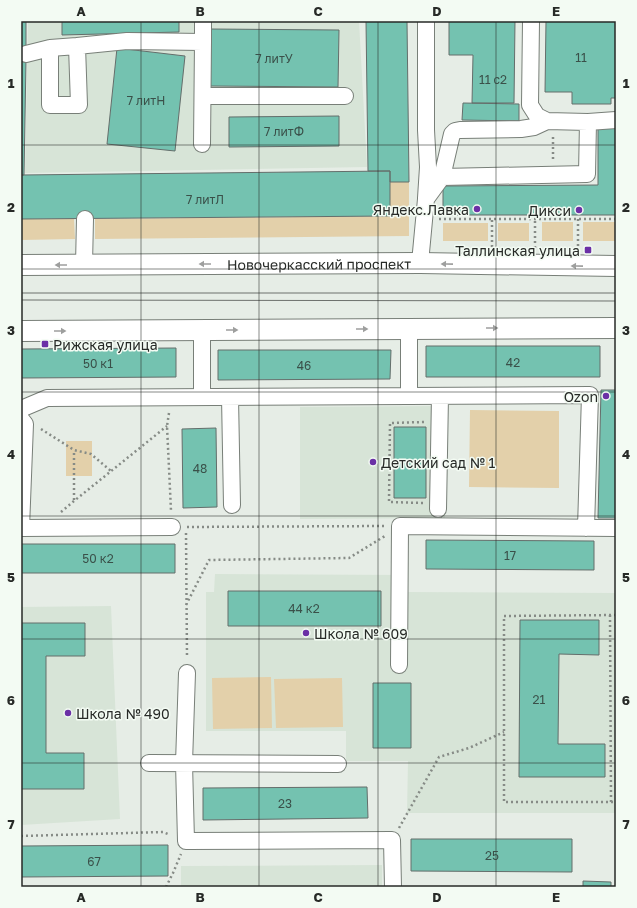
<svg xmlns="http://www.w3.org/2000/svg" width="637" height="908" font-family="'Golos Text',sans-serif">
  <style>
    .built { fill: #d7e4d7 }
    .green { fill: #e3d0aa }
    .building { fill: #74c2b0; stroke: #646e6b }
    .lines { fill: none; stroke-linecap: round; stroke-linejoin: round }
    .minor-casing { stroke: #787f78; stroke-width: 18 }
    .major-casing { stroke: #787f78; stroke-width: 22 }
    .path { stroke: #868b86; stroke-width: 2.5; stroke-dasharray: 2 3; stroke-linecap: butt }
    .minor { stroke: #fff; stroke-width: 16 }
    .major { stroke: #fff; stroke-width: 20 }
    .tram { stroke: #6d716d; stroke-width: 1 }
    .oneway { fill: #9e9f9e }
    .grid { fill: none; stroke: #272a27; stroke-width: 1; stroke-opacity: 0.55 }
    .poi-dot { fill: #6b30a6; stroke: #f3fbf3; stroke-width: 1.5 }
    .labels { text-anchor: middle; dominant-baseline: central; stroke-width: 3; stroke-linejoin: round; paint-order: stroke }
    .number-label { font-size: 12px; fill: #3a5049 }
    .poi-label { font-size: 14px; fill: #272a27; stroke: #f3fbf3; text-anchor: end }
    .street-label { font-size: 14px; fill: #272a27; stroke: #f3fbf3 }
    .neatline { fill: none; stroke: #272a27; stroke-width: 1.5 }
    .grid-label { font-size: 13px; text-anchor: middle; font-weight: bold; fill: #272a27 }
  </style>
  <rect width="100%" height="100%" fill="#e6ede6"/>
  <!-- built -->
  <path class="built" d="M28 21H359L367 167 25 173Z
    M440 406 446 407 445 518 300 519V407Z
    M215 574 405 575V592L616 593V813H407L408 761H346V731H206V592H214Z
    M111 606 120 819 21 825V607Z
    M382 865V887H181V866Z"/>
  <!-- green -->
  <path class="green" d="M390 182H409V236L95 239V219L390 216Z
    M21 219H74L75 239 21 240Z
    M542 222H573V241H542Z
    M583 222H616V241H583Z
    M443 223H488V241H443Z
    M498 223H529V241H498Z
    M470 410 559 411V488L469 487Z
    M66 441H92V476H66Z
    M271 677 272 728 213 729 212 678Z
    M342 678 343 727 276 728 274 679Z"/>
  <!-- building -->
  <path class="building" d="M21 21H26V60H21Z
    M62 21H179V32L62 35Z
    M366 21H407L409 182H390V171H368Z
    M449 21H515L514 103H472L473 55H449Z
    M546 21H616V98H611V104H572V92H545Z
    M210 29 339 30 338 87 209 86Z
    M117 48 185 56 175 151 107 144Z
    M21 60H26L24 175H21Z
    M463 103 519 104V121L462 120Z
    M339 116V146L229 147V117Z
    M598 128H616V215H443V186L598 185Z
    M390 171V216L21 219V175Z
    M426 346H600V377H426Z
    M176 348V377L21 378V349Z
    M218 350H391L390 379 218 380Z
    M601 390H616V518H598Z
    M394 427H426V498H394Z
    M216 428 217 507 183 508 182 429Z
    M426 540 594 541V570L426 569Z
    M21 544H175V573H21Z
    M228 591H381V626H228Z
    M520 620H599V655L559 654 558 744H605V777H519Z
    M21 623H85V656H46V753H84V789H21Z
    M373 683H411V748H373Z
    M367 787 368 818 203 820V788Z
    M411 839H572V872L411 871Z
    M168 845V876L21 877V846Z
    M583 881 611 882V887H583Z"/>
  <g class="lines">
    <!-- minor casing -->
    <g class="minor-casing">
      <path id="minor" d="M426 21V130L428 167 426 198
        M531 21 530 105 537 116 547 121
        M77 46 127 41 203 42V21
        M26 54 50 48V105H79L77 46 50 48
        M203 96H345
        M202 144 203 42
        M442 177 452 134 455 131 460 130 521 129 534 127 547 121 588 122
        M420 263 426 199 442 177 587 174 588 122 616 120
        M84 265 85 219
        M409 329V396
        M202 330V397
        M230 397 232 505
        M21 409 47 398 590 395 586 528
        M21 419 25 424 21 528
        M438 509 440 396
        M21 528 172 527
        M399 665 400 526 616 528
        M187 673 184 763 186 841 392 840 393 887
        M149 763 338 764"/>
    </g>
    <!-- major casing -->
    <g class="major-casing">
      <g id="major">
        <path id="s1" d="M21 265 420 263 616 266"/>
        <path d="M21 331 616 328"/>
      </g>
    </g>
    <!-- path -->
    <path class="path" d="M553 159V136
      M439 219H616
      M578 219V248
      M492 247V219
      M535 248V219
      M169 413 167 426 171 511
      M41 429 74 450 91 454 111 471
      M74 500V450
      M423 503 389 502 390 423 425 422
      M61 512 74 501 167 426
      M187 527 386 526
      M186 533 187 658
      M186 605 209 560 349 558 385 536
      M610 615 611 802
      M616 615 504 616V802H616
      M399 828 439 757 469 748 504 732
      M21 836 163 832 170 835
      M166 887 173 873 181 854"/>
    <!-- minor -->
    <use href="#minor" class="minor"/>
    <!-- major -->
    <use href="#major" class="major"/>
    <!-- tram -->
    <path class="tram" d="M21 293H616
      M21 300 616 301"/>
  </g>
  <!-- one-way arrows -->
  <defs><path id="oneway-solid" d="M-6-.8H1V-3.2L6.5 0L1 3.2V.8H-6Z"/></defs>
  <g class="oneway">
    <use href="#oneway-solid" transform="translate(205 264) rotate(180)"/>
    <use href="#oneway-solid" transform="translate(447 264) rotate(-179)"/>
    <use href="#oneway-solid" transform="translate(61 265) rotate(180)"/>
    <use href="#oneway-solid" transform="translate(577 266) rotate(-179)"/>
    <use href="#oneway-solid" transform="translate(492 328)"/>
    <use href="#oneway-solid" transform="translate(362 329)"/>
    <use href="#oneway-solid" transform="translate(232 330)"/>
    <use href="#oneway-solid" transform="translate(60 331)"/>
  </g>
  <!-- grid -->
  <path class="grid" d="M141 21V887M259 21V887M378 21V887M496 21V887M21 145H616M21 269H616M21 392H616M21 516H616M21 639H616M21 763H616"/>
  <!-- markers -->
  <g class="poi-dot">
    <circle cx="477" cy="209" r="4"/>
    <circle cx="579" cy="210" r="4"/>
    <rect x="584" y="246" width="8" height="8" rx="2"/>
    <rect x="41" y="340" width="8" height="8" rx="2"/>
    <circle cx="606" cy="396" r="4"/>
    <circle cx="373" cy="462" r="4"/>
    <circle cx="306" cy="633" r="4"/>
    <circle cx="68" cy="713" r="4"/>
  </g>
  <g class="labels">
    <!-- number labels -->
    <g class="number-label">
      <text x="581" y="57">11</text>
      <text x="274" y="58">7 литУ</text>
      <text x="493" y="79">11 с2</text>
      <text x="146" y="100">7 литН</text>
      <text x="284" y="131">7 литФ</text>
      <text x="205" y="199">7 литЛ</text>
      <text x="513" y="362">42</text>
      <text x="98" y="363">50 к1</text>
      <text x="304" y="365">46</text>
      <text x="200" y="468">48</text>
      <text x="510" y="555">17</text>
      <text x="98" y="558">50 к2</text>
      <text x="304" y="608">44 к2</text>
      <text x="539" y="699">21</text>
      <text x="285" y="803">23</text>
      <text x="492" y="855">25</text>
      <text x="94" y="861">67</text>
    </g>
    <!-- poi labels -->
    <g class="poi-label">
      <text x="469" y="209">Яндекс.Лавка</text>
      <text x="571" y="210">Дикси</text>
      <text x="580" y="250">Таллинская улица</text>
      <text x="53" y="344" text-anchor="start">Рижская улица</text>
      <text x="598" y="396">Ozon</text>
      <text x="381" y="462" text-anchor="start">Детский сад № 1</text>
      <text x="314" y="633" text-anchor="start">Школа № 609</text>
      <text x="76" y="713" text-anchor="start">Школа № 490</text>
    </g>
    <!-- street labels -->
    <g class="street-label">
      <text stroke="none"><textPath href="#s1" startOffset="298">Новочеркасский проспект</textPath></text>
    </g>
  </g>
  <!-- border -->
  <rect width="637" height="908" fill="none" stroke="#f3fbf3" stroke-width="44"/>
  <rect x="22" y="22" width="593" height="864" class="neatline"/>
  <g class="grid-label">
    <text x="81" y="16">A</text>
    <text x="200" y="16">B</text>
    <text x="318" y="16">C</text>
    <text x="437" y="16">D</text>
    <text x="556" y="16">E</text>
    <text x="11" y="88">1</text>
    <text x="626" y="88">1</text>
    <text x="11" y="212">2</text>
    <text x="626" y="212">2</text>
    <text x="11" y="335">3</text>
    <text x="626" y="335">3</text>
    <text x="11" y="459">4</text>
    <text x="626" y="459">4</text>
    <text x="11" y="582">5</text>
    <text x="626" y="582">5</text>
    <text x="11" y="705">6</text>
    <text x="626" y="705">6</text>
    <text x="11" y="829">7</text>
    <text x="626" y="829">7</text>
    <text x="81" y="902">A</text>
    <text x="200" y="902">B</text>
    <text x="318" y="902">C</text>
    <text x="437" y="902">D</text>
    <text x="556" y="902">E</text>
  </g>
</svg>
